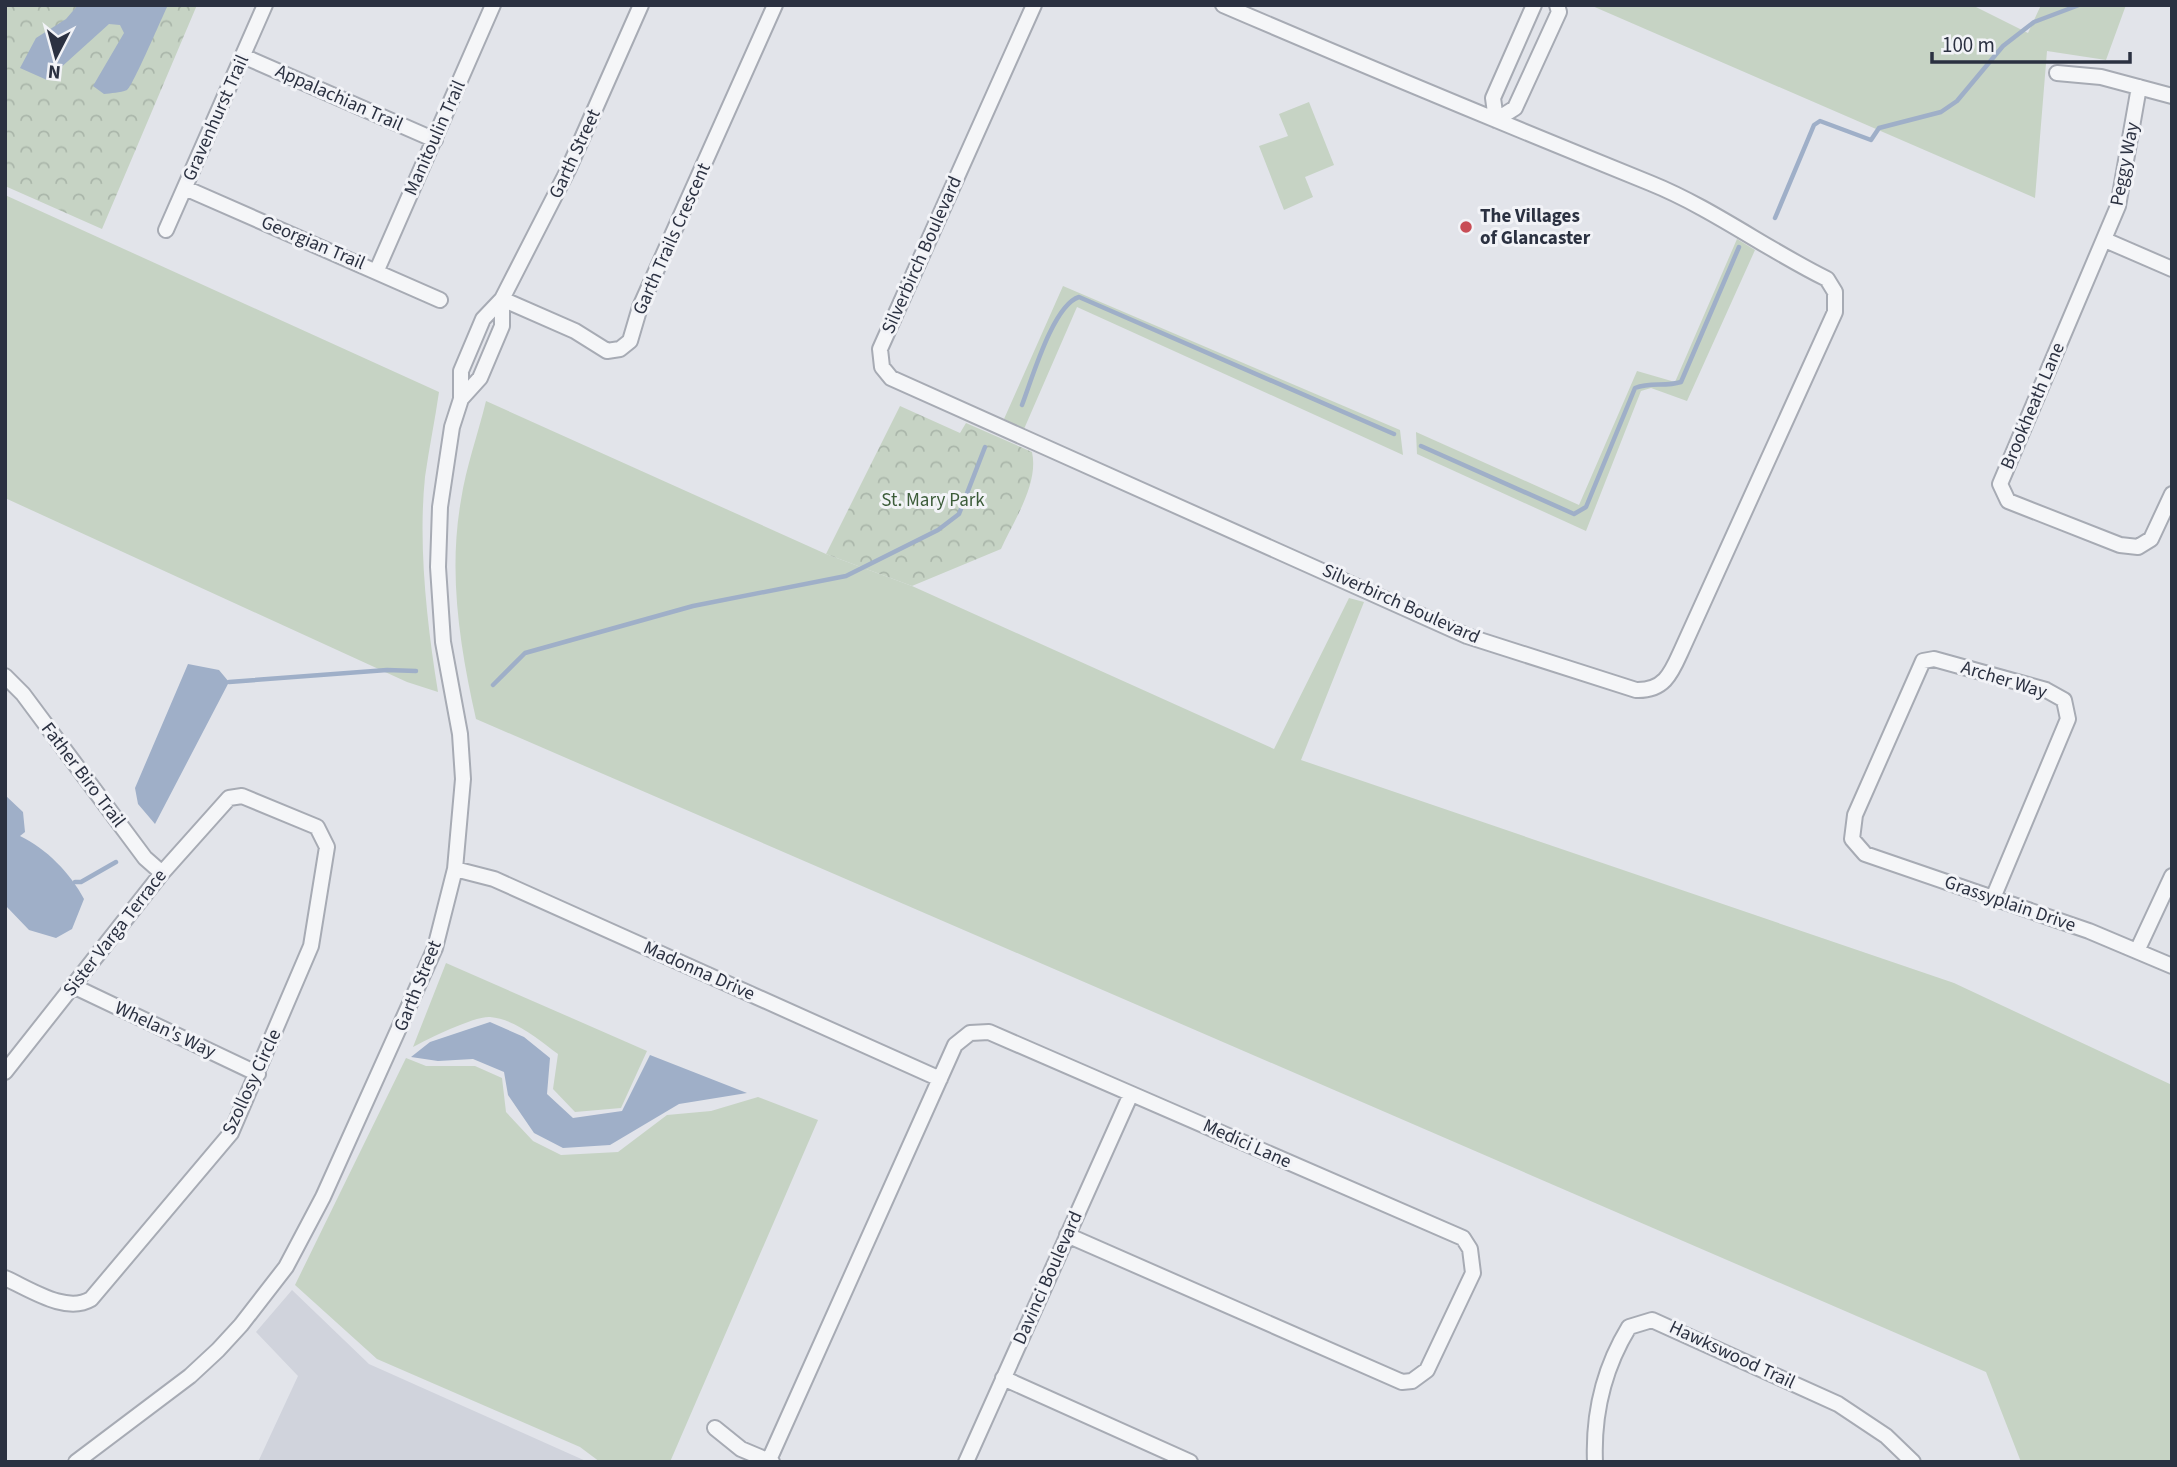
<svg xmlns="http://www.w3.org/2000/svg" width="2177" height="1467" font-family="'Source Sans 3',sans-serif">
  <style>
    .built { fill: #d0d3dc }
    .grass { fill: #c6d3c4 }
    .park { fill: url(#park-crowns) }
    .water { fill: #9fafc8 }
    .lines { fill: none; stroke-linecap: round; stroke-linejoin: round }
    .stream { stroke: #9fafc8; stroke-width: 4.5 }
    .minor-casing { stroke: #a7abb4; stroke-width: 18 }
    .minor { stroke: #f5f6f8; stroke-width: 14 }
    .poi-dot { fill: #c84d56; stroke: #f2f3f7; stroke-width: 2.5 }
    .labels { text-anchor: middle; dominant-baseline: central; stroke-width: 6; stroke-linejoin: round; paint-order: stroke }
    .street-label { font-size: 19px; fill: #2b3141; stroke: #f2f3f7 }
    .poi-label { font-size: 19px; font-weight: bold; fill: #2b3141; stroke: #f2f3f7; text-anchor: start }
    .park-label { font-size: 19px; fill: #3c5c39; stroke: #f2f3f7 }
  </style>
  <defs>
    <pattern id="park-crowns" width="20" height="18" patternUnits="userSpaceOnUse" patternTransform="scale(1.75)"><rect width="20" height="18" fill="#c6d3c4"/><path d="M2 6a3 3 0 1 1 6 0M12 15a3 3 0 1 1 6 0" fill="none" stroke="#aab6aa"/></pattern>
  </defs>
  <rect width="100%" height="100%" fill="#e2e4ea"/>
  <!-- built -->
  <path class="built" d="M292 1290 369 1364 588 1462H258L298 1376 256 1332Z"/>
  <!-- grass -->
  <path class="grass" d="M1590 5H1972L2028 33 2041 5H2126L2106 60 2047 51 2035 198Z
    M1309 102 1334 165 1305 177 1313 197 1284 210 1259 146 1288 136 1279 114Z
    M5 195 439 392C435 420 429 448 425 477 418 545 427 624 438 692L407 682 5 498Z
    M1737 239 1755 250 1687 401 1651 388 1641 391 1586 531 1417 454 1416 432 1579 505 1637 371 1675 382Z
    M1063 286 1400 430 1403 455 1077 307 1024 429 1004 419Z
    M486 401 826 554 912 586 1274 749 1349 598 1364 602 1301 760 1954 983 2172 1085V1462H2021L1986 1372 476 719C460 647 448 574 461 500 466 467 478 434 486 401Z
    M446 963 647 1051 621 1108 575 1112 553 1089 558 1054C539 1040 515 1019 490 1017 474 1016 428 1039 413 1047Z
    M406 1058 426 1066H475L502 1078 506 1112 533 1141 561 1155 618 1152 667 1115 711 1111 758 1097 818 1120 670 1462H600L580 1447 377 1359 295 1285Z"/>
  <!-- park -->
  <path class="park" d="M5 5H197L102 229 5 186Z
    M900 406 960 433 966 423 1032 452C1039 484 1014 520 1001 549L912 586 826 554Z"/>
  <!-- water -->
  <path class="water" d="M78 5H168C162 17 132 88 127 90 120 93 111 93 104 94L93 86 124 33 120 25 109 24 47 80 20 68 36 38 66 19Z
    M188 664 219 670 229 682 155 824 138 804 135 788Z
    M5 795 23 812 25 832 20 836C46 848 71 874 84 899L72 929 56 938 29 930 5 905Z
    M490 1022 524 1037 550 1058 547 1094 573 1118 622 1111 650 1055 747 1093 679 1104 610 1145 563 1148 534 1133 508 1095 504 1072 473 1059 438 1061 411 1057 430 1042Z"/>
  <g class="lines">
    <!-- stream -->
    <path class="stream" d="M1775 218 1814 125 1820 121 1871 140 1879 128 1941 112 1957 101 2003 46 2034 22 2079 5
      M1022 405C1032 379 1053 305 1079 297L1394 434
      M1421 446 1574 514 1586 507 1635 388C1651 382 1665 387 1681 382L1739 247
      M229 682 387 670 416 671
      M493 685 525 653 693 606 846 576 938 530 959 514 985 447
      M75 882H81L116 862"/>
    <!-- minor casing -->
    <g class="minor-casing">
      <path id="minor" d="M1034 5 880 349 882 367 891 378 1467 636 1636 690C1666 691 1672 671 1683 647L1835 312V292L1827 279C1766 249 1712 208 1650 183 1507 125 1365 66 1223 5
        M1534 5 1493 98 1496 120 1515 108 1559 12 1557 5
        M243 56 435 140
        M2057 73 2101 77 2172 96
        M2139 87 2118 206 2000 484 2008 501 2120 545 2138 547 2151 539 2172 494
        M185 188 440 300
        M166 230 265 5
        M2105 240 2172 269
        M377 270 493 5
        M502 299 575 331 607 351 620 349 630 341 640 307 775 5
        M461 399 480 378 502 326V299
        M5 676 23 694 145 858 162 873
        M455 869 494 879 940 1079
        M1993 898 2068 719 2064 700 2046 690 1934 659 1923 661 1855 815 1852 839 1865 854 2089 931 2172 966
        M2137 951 2172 876
        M73 986 258 1074
        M5 1072 162 873 229 798 242 796 317 827 327 847 311 946 231 1133 91 1299C66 1314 30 1289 5 1278
        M1003 1378 1190 1462
        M715 1428 741 1449 772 1462
        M769 1460 955 1045 970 1033 989 1032 1463 1238 1470 1249 1473 1273 1427 1370 1412 1381 1402 1382 1067 1235
        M76 1462 190 1376 218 1350 241 1325 286 1267 323 1197 435 948 455 869 463 779 460 734 443 642 438 567 440 507 452 427 461 399V371L483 319 502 299 568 170 641 5
        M966 1462 1131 1094
        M1595 1462C1593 1414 1604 1368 1629 1327L1652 1320 1838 1404 1886 1436 1913 1462"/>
    </g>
    <!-- minor -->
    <use href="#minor" class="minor"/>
  </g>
  <!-- markers -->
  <circle class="poi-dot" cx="1466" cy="227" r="7"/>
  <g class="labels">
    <!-- street labels -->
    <g class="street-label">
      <text transform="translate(339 98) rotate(24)">Appalachian Trail</text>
      <text transform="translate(216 118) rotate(-66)">Gravenhurst Trail</text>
      <text transform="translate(435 138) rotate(-66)">Manitoulin Trail</text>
      <text transform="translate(575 154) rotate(-65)">Garth Street</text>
      <text transform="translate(2125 164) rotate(-79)">Peggy Way</text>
      <text transform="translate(672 239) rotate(-66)">Garth Trails Crescent</text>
      <text transform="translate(313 243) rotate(23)">Georgian Trail</text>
      <text transform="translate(922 255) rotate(-66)">Silverbirch Boulevard</text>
      <text transform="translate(2033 406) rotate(-67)">Brookheath Lane</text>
      <text transform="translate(1401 604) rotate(24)">Silverbirch Boulevard</text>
      <text transform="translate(2004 680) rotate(17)">Archer Way</text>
      <text transform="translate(83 775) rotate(53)">Father Biro Trail</text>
      <text transform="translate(2010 904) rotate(19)">Grassyplain Drive</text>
      <text transform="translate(115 933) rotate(-52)">Sister Varga Terrace</text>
      <text transform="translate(699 971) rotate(24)">Madonna Drive</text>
      <text transform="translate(418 986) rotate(-68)">Garth Street</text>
      <text transform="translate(165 1030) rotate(25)">Whelan's Way</text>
      <text transform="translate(252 1082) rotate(-65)">Szollosy Circle</text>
      <text transform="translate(1247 1144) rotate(24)">Medici Lane</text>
      <text transform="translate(1048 1278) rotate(-66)">Davinci Boulevard</text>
      <text transform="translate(1732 1355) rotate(25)">Hawkswood Trail</text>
    </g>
    <!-- poi labels -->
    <g class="poi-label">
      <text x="1480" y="216">The Villages<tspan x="1480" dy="22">of Glancaster</tspan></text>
    </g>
    <!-- park labels -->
    <g class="park-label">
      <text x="933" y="500">St. Mary Park</text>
    </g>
  </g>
  <!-- border -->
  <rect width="2177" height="1467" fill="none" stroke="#2b3141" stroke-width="14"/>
  <!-- north arrow -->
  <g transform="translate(56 56) rotate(186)" stroke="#f2f3f7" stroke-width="5" paint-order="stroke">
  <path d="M0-5L12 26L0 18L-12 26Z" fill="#2b3141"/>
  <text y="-10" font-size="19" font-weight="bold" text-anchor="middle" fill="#2b3141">N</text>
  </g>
  <!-- scale -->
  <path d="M1932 52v10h198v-10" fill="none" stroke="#2b3141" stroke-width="3.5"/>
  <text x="1942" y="52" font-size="21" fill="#2b3141" stroke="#f2f3f7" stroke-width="5" paint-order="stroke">100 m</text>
</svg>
